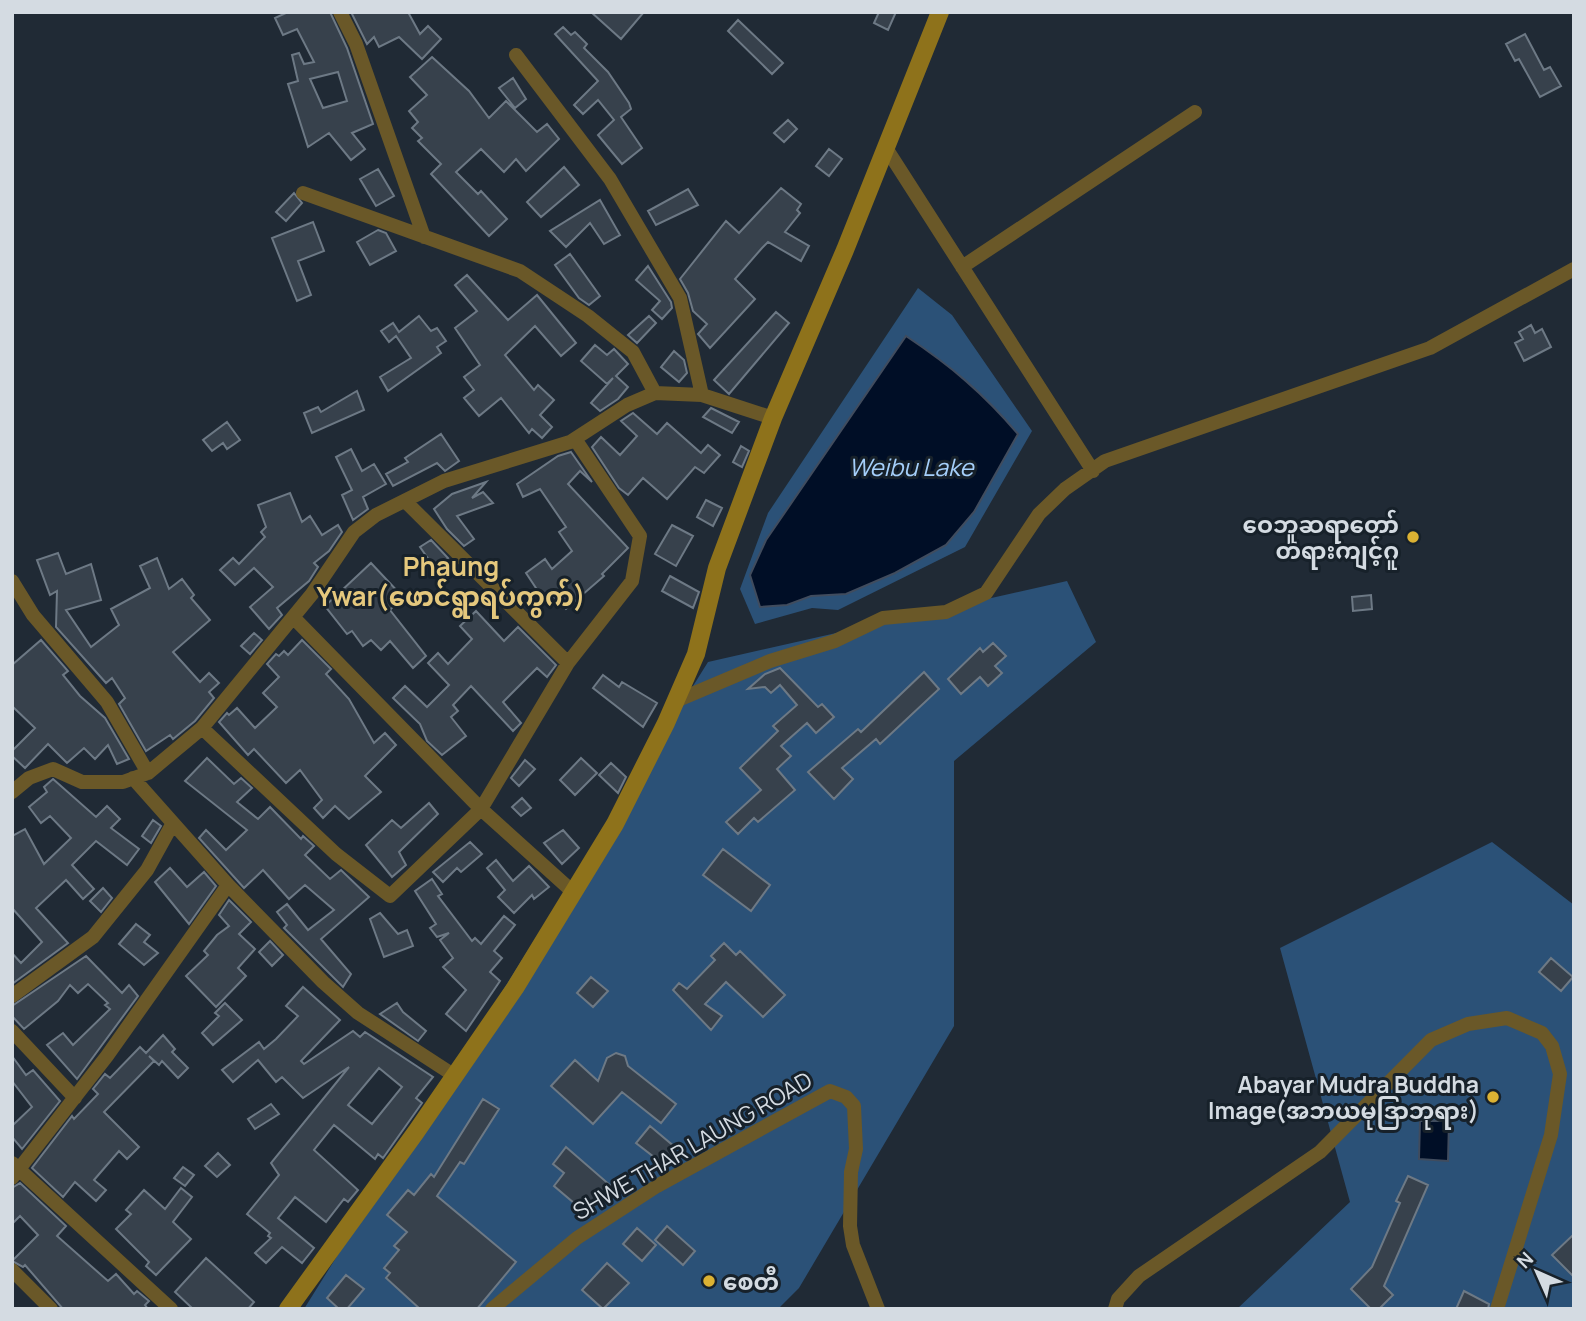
<svg xmlns="http://www.w3.org/2000/svg" width="1586" height="1321" font-family="Manrope,'Noto Sans Myanmar',sans-serif">
  <style>
    .green { fill: #2b5177 }
    .water { fill: #000e26; stroke: #404c5e; stroke-width: 2 }
    .building { fill: #37414c; stroke: #6d7985; stroke-width: 2; fill-rule: evenodd }
    .lines { fill: none; stroke-linecap: round; stroke-linejoin: round }
    .minor { stroke: #6a5828; stroke-width: 14 }
    .secondary { stroke: #8e721b; stroke-width: 18 }
    .poi-dot { fill: #dcb233; stroke: #17212a; stroke-width: 2.5 }
    .labels { text-anchor: middle; dominant-baseline: central; stroke-width: 6; stroke-linejoin: round; paint-order: stroke }
    .poi-label { font-size: 23px; font-weight: bold; fill: #d4dbe2; stroke: #17212a; text-anchor: end }
    .street-label { font-size: 23px; fill: #d4dbe2; stroke: #17212a }
    .water-label { font-size: 24px; font-style: italic; fill: #a5cffa; stroke: #17212a }
    .quarter-label { font-size: 26px; font-weight: bold; fill: #e5c87d; stroke: #17212a }
  </style>
  <rect width="100%" height="100%" fill="#202a35"/>
  <!-- green -->
  <path class="green" d="M918 288 952 315 1032 431 965 547 838 610 812 608 755 624 740 589 768 513Z
    M1067 581 1096 642 954 761V1026L799 1288 778 1309H304L708 662Z
    M1492 842 1574 905V1309H1237L1350 1202 1280 948Z"/>
  <!-- water -->
  <path class="water" d="M906 336C951 366 983 393 1018 434L974 512 946 545 895 573 846 594 811 596 787 605 760 607 750 575 766 540Z
    M1420 1121H1449L1448 1161 1419 1159Z"/>
  <!-- building -->
  <path class="building" d="M288 12H330L347 48 373 124 352 133 365 149 351 160 329 133 308 147 288 84 298 81 292 55 299 53 304 64 314 62 297 29 283 35 275 18ZM338 72 347 101 323 108 310 79Z
    M351 12H408L420 34 428 26 441 39 422 59 399 37 379 47 374 37 367 44Z
    M591 12H644L621 39Z
    M879 12H896L888 30 874 23Z
    M738 20 783 63 772 74 728 31Z
    M563 27 571 35 575 32 587 44 584 48 608 72 629 103 631 109 621 117 642 148 622 164 598 135 614 120 598 100 583 114 574 105 598 81 555 34Z
    M1525 34 1544 70 1550 67 1561 86 1540 97 1519 59 1515 61 1506 44Z
    M432 57 469 91 489 118 506 101 537 132 547 124 559 139 526 171 516 159 504 172 481 149 456 172 478 194 481 191 507 219 489 236 431 174 441 164 418 141 422 138 412 128 418 122 409 111 427 95 410 77Z
    M513 78 526 99 515 108 499 88Z
    M788 120 797 129 784 142 774 133Z
    M829 149 842 159 829 176 816 166Z
    M564 167 579 185 541 217 527 202Z
    M378 169 394 196 376 206 360 179Z
    M781 188 801 204 797 210 800 213 785 232 809 246 801 261 768 242 762 248 735 279 755 299 710 348 698 334 707 324 693 311 688 293 680 279 726 221 739 233Z
    M688 189 698 205 656 225 648 211Z
    M294 193 302 203 286 221 276 212Z
    M600 200 620 235 604 244 590 223 566 247 550 231Z
    M313 222 324 251 298 261 311 295 297 301 272 238Z
    M378 230 386 233 396 251 370 265 357 242Z
    M570 254 600 296 589 305 579 298 555 265Z
    M648 266 671 302 672 308 662 319 652 310 660 301 636 280Z
    M467 275 508 320 537 295 576 343 561 356 535 326 505 355 534 390 538 385 554 400 540 415 552 427 542 438 532 429 529 433 501 398 479 416 464 398 474 390 464 377 480 365 455 328 477 311 455 285Z
    M776 312 789 323 729 394 714 380Z
    M419 316 431 331 437 328 446 341 437 347 441 353 388 391 380 377 411 358 396 336 389 342 381 331 393 323 399 332Z
    M649 316 656 323 637 343 628 335Z
    M1531 325 1535 333 1542 329 1551 347 1524 361 1515 343 1523 339 1519 332Z
    M595 345 607 355 614 349 628 364 616 376 628 387 618 399 600 411 591 403 613 378 607 384 581 361Z
    M674 351 684 360 687 373 679 382 661 367Z
    M357 391 364 410 312 433 304 413 318 407 321 412Z
    M711 408 739 422 732 433 703 417Z
    M633 413 657 434 667 423 701 453 708 445 720 455 704 473 695 467 667 499 643 478 628 495 619 488 592 447 601 437 620 455 637 436 621 421Z
    M227 422 240 440 227 449 223 443 212 451 203 440Z
    M441 434 459 461 445 471 437 463 393 486 386 474 408 462 405 458Z
    M741 446 749 451 742 467 733 462Z
    M351 449 362 471 374 464 386 484 363 497 368 509 353 520 342 495 352 490 336 457Z
    M571 452 592 482 580 471 568 484 628 548 602 574 604 576 566 609 549 592 542 597 526 573 545 559 552 569 572 551 559 532 566 527 540 489 523 497 517 484 558 456Z
    M486 482 472 498 483 492 493 503 457 516 474 539 464 546 447 529 434 509 452 494Z
    M290 493 302 522 310 516 322 535 338 525 342 532 329 551 314 563 318 567 309 581 277 608 282 615 269 629 250 607 273 587 254 568 235 585 220 570 233 558 239 564 265 537 261 532 266 527 258 505Z
    M706 500 722 508 713 526 697 517Z
    M672 525 693 536 676 566 655 554Z
    M431 540 448 558 434 567 420 547Z
    M58 553 66 574 91 564 101 600 66 610 91 647 119 625 111 609 150 588 140 566 157 558 169 589 182 579 194 595 191 598 210 620 173 652 200 682 209 673 219 683 209 692 214 698 195 721 173 739 170 735 146 751 119 704 125 698 112 678 106 683 56 627 57 591 50 595 37 560Z
    M371 563 402 596 390 610 426 656 413 668 390 641 381 650 371 640 363 646 352 631 347 634 325 606Z
    M670 576 699 592 693 608 662 591Z
    M1371 595 1372 609 1353 611 1352 597Z
    M476 611 504 641 518 627 556 665 547 677 537 668 503 702 521 723 513 731 471 686 453 705 458 711 451 717 466 736 442 755 427 741 420 724 393 698 405 686 427 707 449 685 428 663 438 653 448 664 472 639 460 626Z
    M254 633 262 640 250 654 241 646Z
    M41 640 68 671 63 675 80 696 105 718 129 759 117 764 108 745 95 759 84 748 67 763 48 744 25 768 12 756V751L35 728 12 706V665Z
    M302 640 331 669 326 674 349 699 374 743 385 733 396 745 365 776 381 792 349 819 335 806 323 818 314 808 322 800 300 770 286 783 254 749 248 755 219 722 227 713 229 715 237 708 255 728 277 707 263 693 279 677 267 664 276 654 279 656 284 651 288 655Z
    M993 643 1006 656 995 666 1002 673 988 686 980 677 961 694 948 679 980 648 983 652Z
    M780 668 818 707 822 704 834 717 816 733 807 723 781 746 791 756 777 769 795 790 758 822 754 818 738 834 726 822 761 790 740 768 778 731 773 726 797 705 780 685 771 693 765 687 748 689 765 674Z
    M924 672 939 689 880 744 876 739 842 768 853 779 834 799 808 772 858 729 861 732Z
    M603 675 619 687 622 682 657 703 643 727 593 688Z
    M207 758 234 784 241 778 252 788 237 802 258 819 270 807 301 839 303 836 314 846 305 855 330 879 341 870 369 897 321 939 351 974 343 987 284 928 287 925 277 912 287 904 308 930 334 910 305 885 289 899 263 870 244 888 199 838 206 830 226 850 247 830 185 781Z
    M581 758 597 773 575 795 560 780Z
    M525 760 535 769 519 786 511 778Z
    M611 763 626 777 618 793 599 775Z
    M53 779 96 817 107 806 120 819 111 828 139 849 127 865 96 841 72 865 94 889 83 899 66 880 36 908 68 943 12 984V953L21 963 42 942 12 908V836L25 829 44 864 71 838 50 816 41 823 29 807 47 792 44 787Z
    M522 798 531 808 521 816 512 807Z
    M429 803 438 814 399 852 406 865 392 877 366 845 392 820 401 828Z
    M153 820 161 826 151 843 142 836Z
    M563 830 579 848 562 864 544 843Z
    M470 842 482 854 461 872 457 868 443 882 433 872Z
    M723 849 770 885 751 911 703 875Z
    M496 860 513 881 529 866 549 887 534 899 532 895 514 913 498 897 505 890 487 868Z
    M170 868 187 887 204 872 216 886 189 924 155 882Z
    M432 879 442 894 438 896 472 941 475 938 481 944 504 916 515 925 494 951 502 958 490 972 500 981 466 1031 446 1014 466 990 443 967 453 958 440 940 449 933 437 937 430 928 436 924 415 891Z
    M103 888 112 898 101 912 90 901Z
    M229 900 251 922 239 934 255 949 238 968 246 976 216 1007 186 976 208 955 204 951 217 935 229 926 219 915Z
    M380 913 398 934 407 930 413 946 384 957 370 919Z
    M136 924 150 935 144 942 158 953 144 965 119 944Z
    M270 941 283 955 272 966 259 952Z
    M724 943 736 955 740 951 785 995 763 1017 726 982 705 1004 722 1016 711 1030 673 990 679 983 687 989 715 960 711 956Z
    M86 956 122 993 129 985 138 996 77 1079 47 1045 63 1033 73 1045 110 1009 105 1005 108 1003 88 984 78 993 70 985 58 1001 24 1029 12 1016V1006Z
    M1551 958 1573 977 1561 991 1539 972Z
    M591 977 608 991 593 1007 577 993Z
    M303 987 340 1020 301 1061 304 1064 353 1031 360 1037 365 1032 433 1077 416 1098 422 1103 383 1158 378 1154 375 1159 334 1125 314 1150 358 1190 348 1202 344 1199 326 1222 295 1197 278 1218 314 1248 302 1263 282 1247 266 1263 255 1253 271 1238 268 1236 270 1233 247 1214 279 1175 271 1163 349 1067 303 1098 282 1077 276 1082 258 1060 233 1082 222 1070 259 1042 264 1049 276 1039 298 1016 286 1006ZM379 1068 402 1087 372 1124 348 1105Z
    M225 1003 242 1020 213 1045 202 1033 219 1016 215 1013Z
    M397 1003 403 1012 426 1031 418 1041 380 1014Z
    M163 1035 175 1049 172 1052 188 1068 178 1078 162 1061 159 1065 149 1056 154 1061 104 1112 139 1147 127 1159 119 1151 94 1180 106 1190 96 1201 75 1182 63 1197 32 1168 72 1116 74 1119 98 1094 93 1089 105 1074 110 1078 140 1047 146 1053Z
    M616 1053 625 1056 628 1066 676 1104 661 1123 622 1092 593 1124 551 1086 575 1060 598 1081 607 1058Z
    M12 1056 26 1075 33 1070 60 1101 22 1149 12 1137V1126L32 1107 12 1081Z
    M483 1099 499 1109 464 1164 460 1162 437 1196 516 1262 477 1309H420L386 1278 390 1273 384 1268 399 1250 394 1246 407 1232 387 1215 408 1190 414 1195 431 1174 434 1177Z
    M271 1104 279 1114 255 1129 248 1119Z
    M650 1126 676 1148 663 1164 636 1143Z
    M566 1147 611 1186 587 1214 554 1186 564 1173 553 1164Z
    M218 1153 230 1165 217 1177 205 1166Z
    M183 1167 194 1175 185 1186 174 1178Z
    M1408 1176 1428 1185 1384 1286 1393 1295 1379 1309H1371L1351 1289 1372 1267 1400 1203 1396 1201Z
    M20 1183 66 1226 57 1236 108 1281 116 1274 134 1294 137 1291 149 1301 145 1305 148 1309H63L25 1265 23 1267 12 1261 38 1235 20 1216 12 1224V1188Z
    M181 1188 192 1197 173 1222 191 1239 156 1275 146 1266 149 1262 116 1229 131 1214 126 1210 144 1190 165 1209Z
    M667 1226 695 1251 683 1265 655 1240Z
    M637 1228 656 1245 642 1261 623 1244Z
    M1574 1234V1277L1552 1255Z
    M206 1258 254 1302 248 1309H193L175 1292Z
    M607 1263 629 1283 603 1309 582 1290Z
    M346 1275 364 1289 347 1309H339L327 1298Z
    M1464 1291 1489 1304 1488 1309H1456Z"/>
  <g class="lines">
    <!-- minor -->
    <path class="minor" d="M340 12 356 44 424 237
      M516 55 610 179 680 298 702 395
      M886 148 1093 471
      M303 193 520 271 588 316 633 352 655 393
      M962 267 1195 112
      M405 501 568 663
      M12 581 33 615 107 702 148 773
      M293 617 481 809 573 892
      M678 700 770 661 835 641 883 618 946 612 986 593 1039 514 1065 489 1105 461 1430 348 1574 269
      M202 728 336 854 390 896 481 809 568 663 632 581 640 536 575 439
      M133 778 228 885 323 982 358 1013 455 1076
      M12 792 29 778 53 769 82 782H123L148 773 202 728 312 594 354 532 376 515 444 481 570 442 627 405 655 393 702 395 773 418
      M12 996 93 937 147 870 173 823
      M12 1031 75 1098
      M12 1163 171 1309
      M12 1178 107 1056 228 885
      M12 1270 51 1309
      M492 1309 577 1238 657 1186 830 1091 846 1097 854 1106 856 1149 851 1172 850 1226 853 1245 878 1309
      M1115 1309 1118 1299 1139 1276 1320 1152 1431 1040 1468 1024 1507 1018 1542 1033 1552 1046 1560 1074 1551 1135 1497 1309"/>
    <!-- secondary -->
    <path class="secondary" d="M288 1309 416 1132 515 988 615 824 666 723 696 654 717 568 773 418 845 250 940 12"/>
  </g>
  <!-- markers -->
  <g class="poi-dot">
    <circle cx="1413" cy="537" r="7"/>
    <circle cx="1493" cy="1097" r="7"/>
    <circle cx="709" cy="1281" r="7"/>
  </g>
  <g class="labels">
    <!-- poi labels -->
    <g class="poi-label">
      <text x="1399" y="524">ဝေဘူဆရာတော်<tspan x="1399" dy="26">တရားကျင့်ဂူ</tspan></text>
      <text x="1479" y="1084">Abayar Mudra Buddha<tspan x="1479" dy="26">Image(အဘယမုဒြာဘုရား)</tspan></text>
      <text x="723" y="1281" text-anchor="start">စေတီ</text>
    </g>
    <!-- street labels -->
    <g class="street-label">
      <text transform="translate(692 1145) rotate(-30)">SHWE THAR LAUNG ROAD</text>
    </g>
    <!-- water labels -->
    <g class="water-label">
      <text x="911" y="466">Weibu Lake</text>
    </g>
    <!-- quarter labels -->
    <g class="quarter-label">
      <text x="451" y="566">Phaung<tspan x="451" dy="30">Ywar(ဖောင်ရွာရပ်ကွက်)</tspan></text>
    </g>
  </g>
  <!-- border -->
  <rect width="1586" height="1321" fill="none" stroke="#d4dbe2" stroke-width="28"/>
  <!-- north arrow -->
  <g transform="translate(1537 1272) rotate(315)" stroke="#17212a" stroke-width="5" paint-order="stroke">
  <path d="M0-5L12 26L0 18L-12 26Z" fill="#d4dbe2"/>
  <text y="-10" font-size="19" font-weight="bold" text-anchor="middle" fill="#d4dbe2">N</text>
  </g>
</svg>
